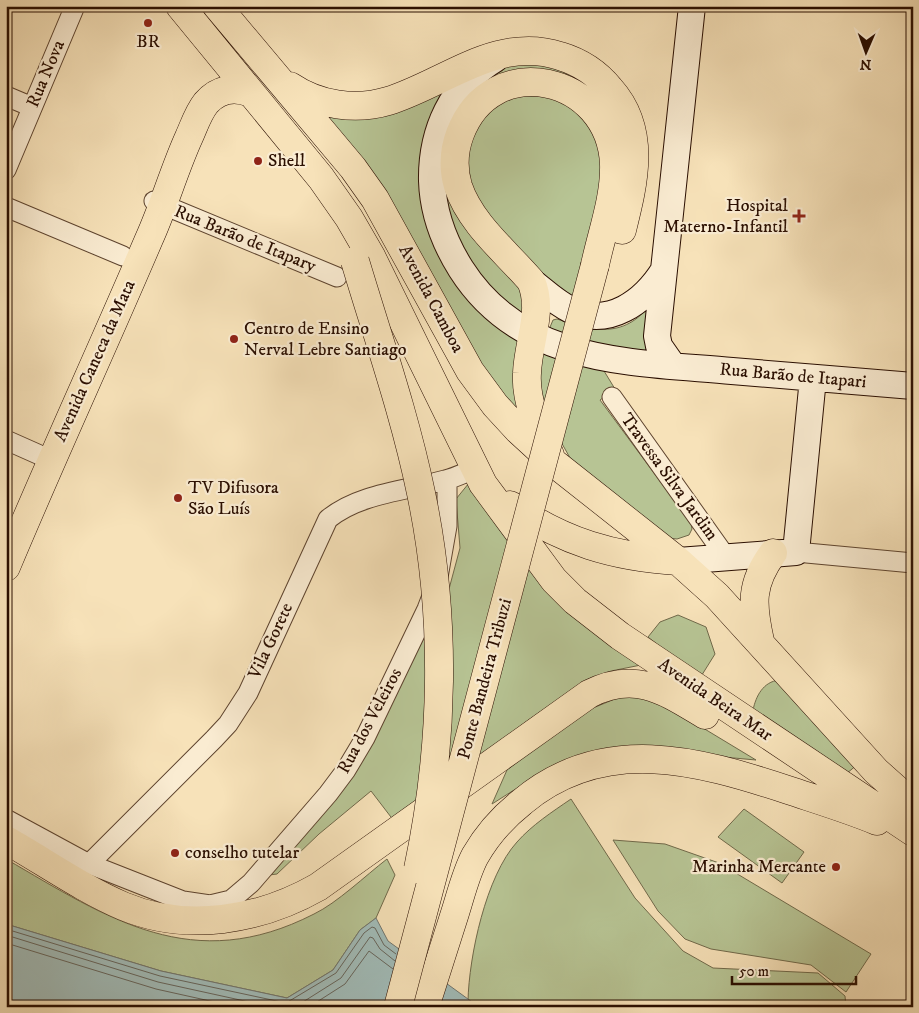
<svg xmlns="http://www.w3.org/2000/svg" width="919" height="1013" font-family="'IM FELL DW Pica',serif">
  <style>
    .green { fill: #b7c494; stroke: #70694a }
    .water { fill: #a1bcb9; stroke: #71766f }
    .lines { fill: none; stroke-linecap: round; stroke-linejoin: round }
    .shore { stroke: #66655c; stroke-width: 1 }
    .street-casing { stroke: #5d432e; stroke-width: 21 }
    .secondary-casing { stroke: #2a0e00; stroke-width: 28 }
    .primary-casing { stroke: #2a0e00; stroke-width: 29 }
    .street { stroke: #faecd2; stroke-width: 19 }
    .secondary { stroke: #faecd2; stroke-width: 26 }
    .primary { stroke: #f7e2b9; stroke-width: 28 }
    .primary-bridge-casing { stroke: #2a0e00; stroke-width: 29; stroke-linecap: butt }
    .primary-bridge { stroke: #f7e2b9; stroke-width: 28 }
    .poi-dot { fill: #8f2418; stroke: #faecd2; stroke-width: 2 }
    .labels { text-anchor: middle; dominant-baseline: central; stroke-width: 4.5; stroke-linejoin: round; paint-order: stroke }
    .poi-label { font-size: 18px; fill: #2a0e00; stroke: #faecd2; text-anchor: start }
    .street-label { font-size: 18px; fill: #2a0e00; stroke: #faecd2 }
  </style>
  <rect width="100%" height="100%" fill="#f7e2b9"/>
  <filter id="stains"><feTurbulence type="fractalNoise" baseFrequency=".004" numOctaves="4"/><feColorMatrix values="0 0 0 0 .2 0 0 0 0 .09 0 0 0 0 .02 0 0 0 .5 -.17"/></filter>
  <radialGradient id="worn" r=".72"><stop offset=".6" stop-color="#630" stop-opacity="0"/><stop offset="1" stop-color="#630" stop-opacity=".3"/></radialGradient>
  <!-- green -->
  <path class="green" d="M542 59C578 69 602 85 618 120H610C605 113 600 104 594 98 529 33 430 106 450 188 457 217 507 265 525 293L531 313 526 317C515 316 506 306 498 299 454 260 428 189 447 132 451 120 458 109 465 99 474 86 487 71 501 64 513 58 529 59 542 59Z
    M449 84 422 189 520 345 521 410 510 408 311 105Z
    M514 95 554 97 587 118 608 163 578 299 540 280 475 200C465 173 465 142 483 118 489 109 505 102 514 95Z
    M653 301 648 355 548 332 553 320 557 319C595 332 626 339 653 301Z
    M543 352 601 366 615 389 600 400 691 523 692 529 689 535 677 539 668 538 574 465 538 401V353Z
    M469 483 646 664 611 671 586 680 527 721 394 821 371 791 319 834 277 874 269 875 356 771 449 589 460 548 456 499Z
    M678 615 706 627 715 654 700 678 648 637 660 622Z
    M779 680 858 764 846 774 753 710C756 696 763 682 779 680Z
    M627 694 660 702 756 760 635 749 533 778 492 804 507 770 576 715Z
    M571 799 635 898 683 951 713 968 818 973 845 996 846 1007H479L468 1001C469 956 486 876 517 842 532 825 552 812 571 799Z
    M744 809 804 852 782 883 718 837Z
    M613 840 665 844 719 863 871 954 846 992 811 965 711 949 685 939 658 911Z
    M6 859C109 919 193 976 314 914 337 903 365 876 387 859L395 875 376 918 360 930 333 970 287 998 161 971 6 924Z"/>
  <!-- water -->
  <path class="water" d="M376 918 388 941 479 1007H6V924L161 971 287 998 333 970 360 930Z"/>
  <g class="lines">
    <!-- shore -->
    <path class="shore" d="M6 929 160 976 286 1003 336 973 364 933 372 927 375 928 384 945 396 954
      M6 935 158 982 272 1007
      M6 943 156 989 237 1007
      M295 1007 341 978 370 937 373 938 380 949 395 961
      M309 1007 345 984 369 951 393 969"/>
    <!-- street casing -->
    <g class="street-casing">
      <path id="street" d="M6 96 32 107
        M6 170 75 6
        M154 201 337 277
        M6 207 123 256
        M612 397 726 557
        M6 440 51 460
        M796 552 913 563
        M6 819 89 864 183 901 210 905 231 900 251 883 328 794 346 770 365 738 427 609 437 583 447 526V480
        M89 864 214 739 228 724 248 693 328 519C360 493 406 491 445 480 455 478 464 473 474 469"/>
    </g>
    <!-- secondary casing -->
    <g class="secondary-casing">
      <path id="secondary" d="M495 59C452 85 431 131 432 181 433 213 444 242 461 269 522 365 632 362 732 371 792 376 853 381 913 386
        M531 281C544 291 556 303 571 310 609 328 644 302 664 270
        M673 366 659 346 657 336 692 6
        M678 561 796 552 813 378"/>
    </g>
    <!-- primary casing -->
    <g class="primary-casing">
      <path id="primary" d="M180 6 321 178 349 218 371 256 483 484 554 580 575 601 620 636 913 832
        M217 6 353 168 375 199 470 371 495 405 518 430 554 463 678 561 717 596 876 771 913 804
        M290 86C318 105 355 111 388 101 444 84 497 35 560 56 580 62 597 73 610 89 647 130 634 182 622 230
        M550 455C539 431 525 401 527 373 528 342 544 311 531 281 506 252 470 223 458 186 453 169 454 150 460 134 492 49 610 75 614 164 615 198 602 232 595 265
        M510 505C563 542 614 557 678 561
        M6 567C52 457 102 349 149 239 164 206 174 170 189 137 194 126 198 113 206 103 218 89 234 86 251 93
        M760 641C752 605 750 584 773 553
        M6 840C45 862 83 889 123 906 187 933 260 920 318 887L589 694C636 670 665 691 705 715
        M425 1007C435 975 445 944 455 913 461 894 466 873 475 856 487 835 503 817 522 802 603 734 697 760 788 790 818 800 848 809 877 821"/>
    </g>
    <!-- street -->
    <use href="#street" class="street"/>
    <!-- secondary -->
    <use href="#secondary" class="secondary"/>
    <!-- primary -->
    <use href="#primary" class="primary"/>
    <!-- primary-bridge casing -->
    <g class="primary-bridge-casing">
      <path id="primary-bridge" d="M355 261C378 338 405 415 421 493 447 617 444 746 418 869
        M398 1007 595 265"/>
    </g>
    <!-- primary-bridge -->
    <use href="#primary-bridge" class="primary-bridge"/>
  </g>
  <!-- markers -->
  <g class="poi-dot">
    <circle cx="148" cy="23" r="5"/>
    <circle cx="258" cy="161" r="5"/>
    <path d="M796.5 208.5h5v5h5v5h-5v5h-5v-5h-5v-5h5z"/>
    <circle cx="234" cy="339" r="5"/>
    <circle cx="178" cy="498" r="5"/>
    <circle cx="175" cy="853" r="5"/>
    <circle cx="836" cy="867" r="5"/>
  </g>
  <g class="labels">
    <!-- poi labels -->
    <g class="poi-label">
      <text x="148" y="42" text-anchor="middle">BR</text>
      <text x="268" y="161">Shell</text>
      <text x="788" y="206" text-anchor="end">Hospital<tspan x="788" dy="21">Materno-Infantil</tspan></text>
      <text x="244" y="329">Centro de Ensino<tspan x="244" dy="21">Nerval Lebre Santiago</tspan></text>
      <text x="188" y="488">TV Difusora<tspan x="188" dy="21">São Luís</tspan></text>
      <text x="185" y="853">conselho tutelar</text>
      <text x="826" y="867" text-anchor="end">Marinha Mercante</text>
    </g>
    <!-- street labels -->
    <g class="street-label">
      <text transform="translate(46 74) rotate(-67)">Rua Nova</text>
      <text transform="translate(245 239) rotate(22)">Rua Barão de Itapary</text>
      <text transform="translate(431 299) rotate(62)">Avenida Camboa</text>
      <text transform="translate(95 361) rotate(-66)">Avenida Caneca da Mata</text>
      <text transform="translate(793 376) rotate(5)">Rua Barão de Itapari</text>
      <text transform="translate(669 477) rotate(54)">Travessa Silva Jardim</text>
      <text transform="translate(271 641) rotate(-65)">Vila Gorete</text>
      <text transform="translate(485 679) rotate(-75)">Ponte Bandeira Tribuzi</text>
      <text transform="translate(715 700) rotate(34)">Avenida Beira Mar</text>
      <text transform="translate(370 721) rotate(-62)">Rua dos Veleiros</text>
    </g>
  </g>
  <!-- margin -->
  <rect width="919" height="1013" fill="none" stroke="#f7e2b9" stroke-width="25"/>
  <rect x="8" y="8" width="904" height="998" fill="none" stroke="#2a0e00" stroke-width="2.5"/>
  <rect x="12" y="12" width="894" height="988" fill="none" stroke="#2a0e00"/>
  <!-- north arrow -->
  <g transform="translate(866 52) rotate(182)" stroke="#faecd2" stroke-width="4" paint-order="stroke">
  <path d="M0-4L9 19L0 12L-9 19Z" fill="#2a0e00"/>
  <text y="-8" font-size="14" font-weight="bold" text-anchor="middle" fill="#2a0e00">N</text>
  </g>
  <!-- scale -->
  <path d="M732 976v8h124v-8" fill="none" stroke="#2a0e00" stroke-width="2.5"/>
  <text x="739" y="976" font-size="15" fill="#2a0e00" stroke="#faecd2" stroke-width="4" paint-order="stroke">50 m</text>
  <rect width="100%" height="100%" filter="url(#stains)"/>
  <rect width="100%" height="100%" fill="url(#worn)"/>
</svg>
